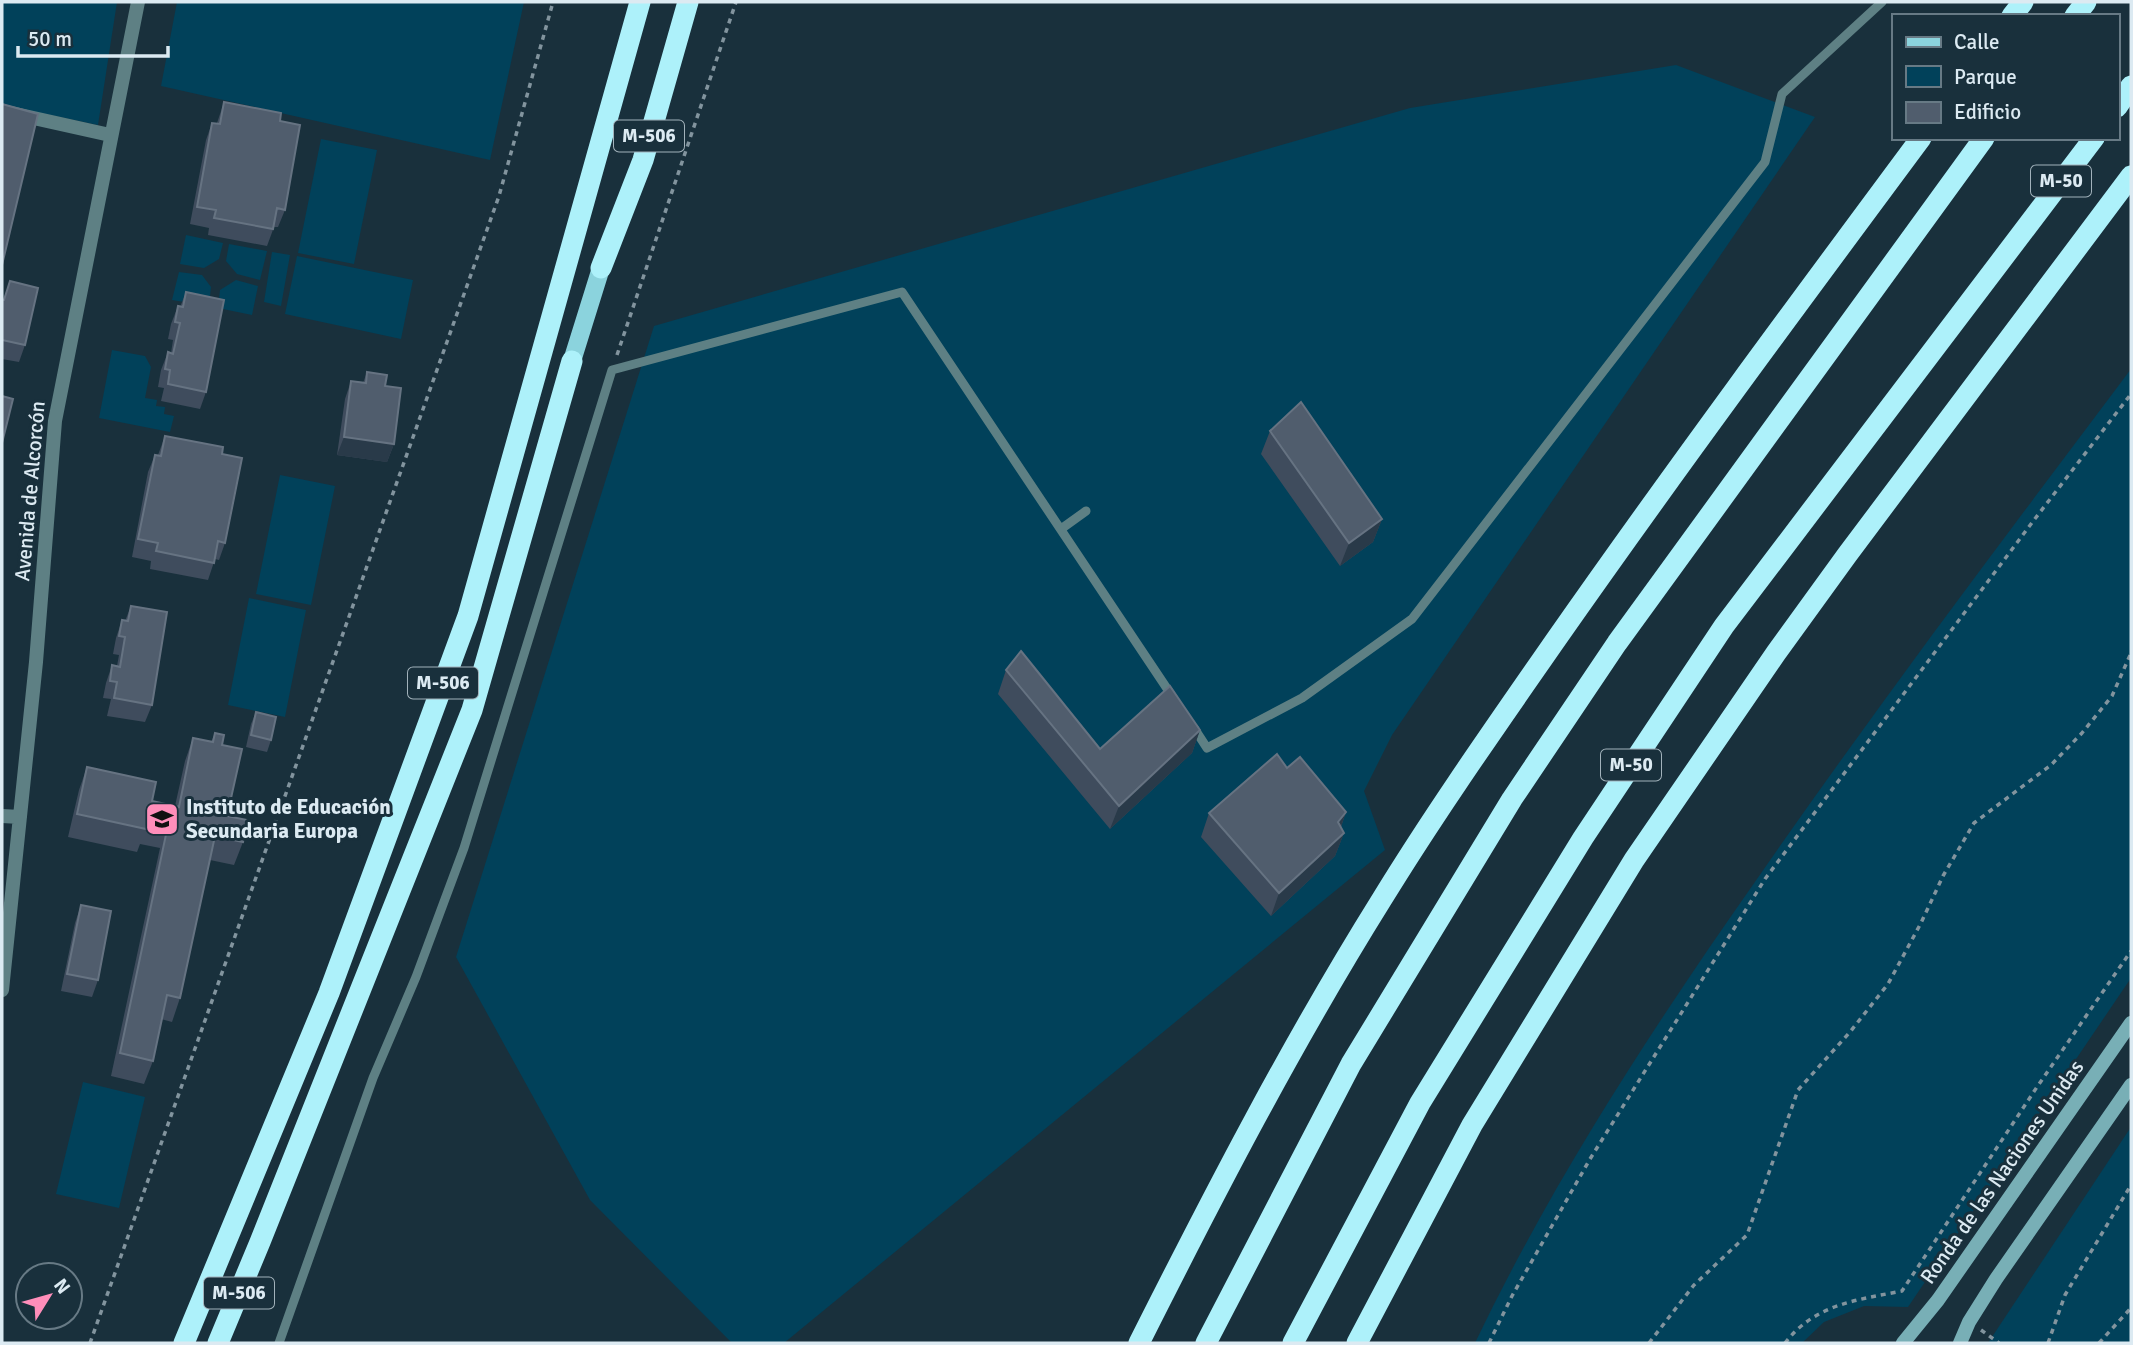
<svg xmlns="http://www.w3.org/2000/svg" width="2133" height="1345" font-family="Signika,sans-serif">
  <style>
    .green { fill: #01415a }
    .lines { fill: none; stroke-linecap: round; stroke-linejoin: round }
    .path { stroke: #82949e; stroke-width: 3.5; stroke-dasharray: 5 5; stroke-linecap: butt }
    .lane { stroke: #5e8084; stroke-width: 9 }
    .street { stroke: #5e8084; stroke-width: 14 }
    .secondary { stroke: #78afb6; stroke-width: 14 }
    .primary { stroke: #8bd3dd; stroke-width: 18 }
    .highway { stroke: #adf1fa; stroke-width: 21 }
    .wall { fill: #3f4c5d }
    .shaded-wall { fill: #293a49 }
    .building { fill: #505d6d; stroke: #667382; stroke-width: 2 }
    .labels { text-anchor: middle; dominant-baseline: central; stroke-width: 6; stroke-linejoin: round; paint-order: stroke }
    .shield { fill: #19303c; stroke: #a2b2bb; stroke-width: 2 }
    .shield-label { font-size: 19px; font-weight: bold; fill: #dceaf2 }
    .street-label { font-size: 21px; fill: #dceaf2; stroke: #19303c }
    .poi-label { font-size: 21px; font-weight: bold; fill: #dceaf2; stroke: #19303c; text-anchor: start }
  </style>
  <rect width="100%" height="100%" fill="#19303c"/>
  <!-- green -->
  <path class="green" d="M2 2H117L98 125 2 105Z
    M177 2H524L490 160 161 86Z
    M1676 65 1815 117 1392 735 1364 791 1385 850 784 1343H732L590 1200 456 957 654 326 1410 108Z
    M321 139 377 150 354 264 298 253Z
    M186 235 223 243 219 259 204 268 180 264Z
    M229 244 267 251 260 280 237 274 226 261Z
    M272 252 290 255 281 306 264 302Z
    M297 256 413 280 401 339 285 314Z
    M179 272 202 275 211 287 209 306 172 300Z
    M236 280 258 286 252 315 218 308 220 290Z
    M112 350 145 356 151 367 145 398 157 400 156 406 165 407 164 414 174 416 170 432 99 418Z
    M2131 369V978L1908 1307 1864 1306 1824 1322 1802 1343H1475C1553 1180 1653 1027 1757 879 1877 706 2004 538 2131 369Z
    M280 475 335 486 311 605 256 594Z
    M249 598 306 610 285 717 228 705Z
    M83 1082 145 1097 119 1208 56 1194Z
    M2131 1127V1343H1988Z"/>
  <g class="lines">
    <!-- path -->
    <path class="path" d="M617 355 736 2
      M1981 1330 1999 1343
      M90 1343 499 196 553 2
      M1489 1343 1512 1296 1590 1159 1765 879 2034 520 2131 394
      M1649 1343 1694 1285 1747 1235 1798 1090 1850 1032 1888 984 1921 923 1943 876 1974 823 2051 765 2082 733 2112 696 2131 653
      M1785 1343C1815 1304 1857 1300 1902 1291L2037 1087 2131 951
      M2048 1343 2065 1295 2131 1185
      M2099 1343 2131 1308"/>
    <!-- lane -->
    <path class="lane" d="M1061 529 1086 511
      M1194 728 1207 748 1302 698 1412 619 1765 162 1782 94 1882 2
      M279 1343 373 1078 416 977 464 848 612 370 902 292 1172 696"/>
    <!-- street -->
    <path class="street" d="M2 111 110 135
      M2 816 20 817
      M2 990 36 662 55 421 138 2"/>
    <!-- secondary -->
    <path class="secondary" d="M1903 1343 1938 1300 2131 1023
      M1960 1343 1969 1322 1996 1279 2131 1085"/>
    <!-- primary -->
    <path class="primary" d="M572 361 601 268"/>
    <!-- highway -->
    <path class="highway" d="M2012 16 2023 2
      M2075 16 2086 2
      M2117 107 2131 86
      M601 268 643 160 688 2
      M184 1343 329 993 468 616 640 2
      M218 1343 260 1242 472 710 572 361
      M1139 1343C1215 1192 1292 1043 1382 899 1436 811 1496 726 1555 641 1674 471 1797 305 1921 138
      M1206 1343 1351 1064 1512 799 1617 643 1984 138
      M1293 1343 1420 1103 1583 838 1724 626 2094 138
      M1357 1343 1472 1125 1634 860 1776 653 1847 555 2131 176"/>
  </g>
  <!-- wall -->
  <path class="wall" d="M224 102 280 121 285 210 278 227H274L267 246 208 235 209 228 190 224 206 140 212 123H217Z
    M10 281 25 345 19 362 2 359V300H3Z
    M186 292 206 392 200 409 161 401 164 388 158 387 161 370 168 352 171 353 173 340 168 339 171 324 178 306 180 307Z
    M367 372 385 386 394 444 387 462 337 455 345 399 351 381 363 383Z
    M1270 431 1382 519 1373 542 1340 566 1261 454Z
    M165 436 222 454 225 543 219 560 215 559 208 580 150 569 151 561 132 557 148 472 155 455H158Z
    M131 606 152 705 145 722 107 716 111 699 103 698 106 683 112 665 117 666 119 655 113 654 116 638 122 620 125 621Z
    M1006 670 1100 749 1200 730 1192 753 1110 829 998 694Z
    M256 712 271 740 267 752 246 747 251 724Z
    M215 733 222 745 227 816 243 842 234 865 210 860 180 998 172 1022 161 1019 153 1061 144 1084 111 1076 160 848 140 844 137 852 68 837 79 790 87 767 152 801 175 806 185 761 193 738 211 742Z
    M1287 768 1346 812 1341 827 1344 833 1335 856 1271 916 1201 837 1209 813Z
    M81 905 98 980 92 997 61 991 75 923Z"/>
  <!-- shaded-wall -->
  <path class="shaded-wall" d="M344 437 394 444 387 462 337 455Z
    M1382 519 1373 542 1340 566 1349 543Z
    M1200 730 1192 753 1110 829 1119 806Z
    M1346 812 1338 835V822Z
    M1344 833 1335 856 1271 916 1279 893Z"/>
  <!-- building -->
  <path class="building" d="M224 102 281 113 280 121 300 125 285 210 277 208 273 229 214 218 216 210 197 207 212 123 220 124Z
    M2 104 38 114 2 265Z
    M10 281 38 288 25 345 2 340V300H4Z
    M186 292 224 300 206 392 168 384 170 370 165 369 168 352 173 354 180 323 175 322 178 306 183 307Z
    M367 372 387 375 385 386 401 388 394 444 344 437 351 381 366 383Z
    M2 396 13 399 2 443Z
    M1301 402 1382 519 1349 543 1270 431Z
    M165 436 223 447 222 454 242 458 225 543 218 541 214 563 156 551 158 543 138 539 155 455 161 456Z
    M131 606 167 612 152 705 114 698 117 682 110 681 112 665 120 667 125 637 119 636 122 620 128 621Z
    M1021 651 1100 749 1170 686 1200 730 1119 806 1006 670Z
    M256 712 276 717 271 740 251 735Z
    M215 733 224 735 222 745 242 749 227 816 247 820 243 842 215 836 180 998 167 995 153 1061 120 1053 168 825 148 820 146 829 77 814 87 767 156 782 152 801 179 807 193 738 213 742Z
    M1277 754 1287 768 1300 757 1346 812 1338 822 1344 833 1279 893 1209 813Z
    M81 905 111 911 98 980 67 974Z"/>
  <!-- icons -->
  <defs>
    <g id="school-square" transform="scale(1.75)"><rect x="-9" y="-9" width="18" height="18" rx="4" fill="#ff8eba" stroke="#19303c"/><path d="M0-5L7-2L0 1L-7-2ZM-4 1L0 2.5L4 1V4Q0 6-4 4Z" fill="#111"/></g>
  </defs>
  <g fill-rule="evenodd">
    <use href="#school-square" x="162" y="819"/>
  </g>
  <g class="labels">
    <!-- shield labels -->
    <g class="shield">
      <rect x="614" y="120.5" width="70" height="31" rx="5"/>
      <rect x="2031" y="165.5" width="60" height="31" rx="5"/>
      <rect x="408" y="667.5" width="70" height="31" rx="5"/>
      <rect x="1601" y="749.5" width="60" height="31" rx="5"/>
      <rect x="204" y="1277.5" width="70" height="31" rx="5"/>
    </g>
    <g class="shield-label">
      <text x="649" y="136">M-506</text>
      <text x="2061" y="181">M-50</text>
      <text x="443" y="683">M-506</text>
      <text x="1631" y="765">M-50</text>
      <text x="239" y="1293">M-506</text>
    </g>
    <!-- street labels -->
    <g class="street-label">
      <text transform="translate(30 491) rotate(-85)">Avenida de Alcorcón</text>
      <text transform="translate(2002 1172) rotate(-55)">Ronda de las Naciones Unidas</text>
    </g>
    <!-- poi labels -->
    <g class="poi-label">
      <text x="186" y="807">Instituto de Educación<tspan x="186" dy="24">Secundaria Europa</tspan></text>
    </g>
  </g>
  <!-- border -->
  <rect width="2133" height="1345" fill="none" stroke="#dceaf2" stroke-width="7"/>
  <!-- legend -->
  <rect x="1892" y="14" width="228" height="126" fill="#19303c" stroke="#677a85" stroke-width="2"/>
  <rect x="1906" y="37" width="35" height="10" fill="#8bd3dd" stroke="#677a85" stroke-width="2"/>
  <text x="1954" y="49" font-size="21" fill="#dceaf2">Calle</text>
  <rect x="1906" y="66" width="35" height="21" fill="#01415a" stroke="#677a85" stroke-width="2"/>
  <text x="1954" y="84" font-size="21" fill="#dceaf2">Parque</text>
  <rect x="1906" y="102" width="35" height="21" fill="#505d6d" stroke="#677a85" stroke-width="2"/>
  <text x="1954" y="119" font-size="21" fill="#dceaf2">Edificio</text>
  <!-- north arrow -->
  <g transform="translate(49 1296) rotate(53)"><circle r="33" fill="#19303c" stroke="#677a85" stroke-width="2"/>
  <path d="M0-5L12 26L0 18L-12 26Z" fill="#ff8eba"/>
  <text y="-10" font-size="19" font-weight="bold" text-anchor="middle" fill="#dceaf2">N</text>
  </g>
  <!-- scale -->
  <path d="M18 46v10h150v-10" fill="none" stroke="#dceaf2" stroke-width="3.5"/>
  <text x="28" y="46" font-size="21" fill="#dceaf2" stroke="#19303c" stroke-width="5" paint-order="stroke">50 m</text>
</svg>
